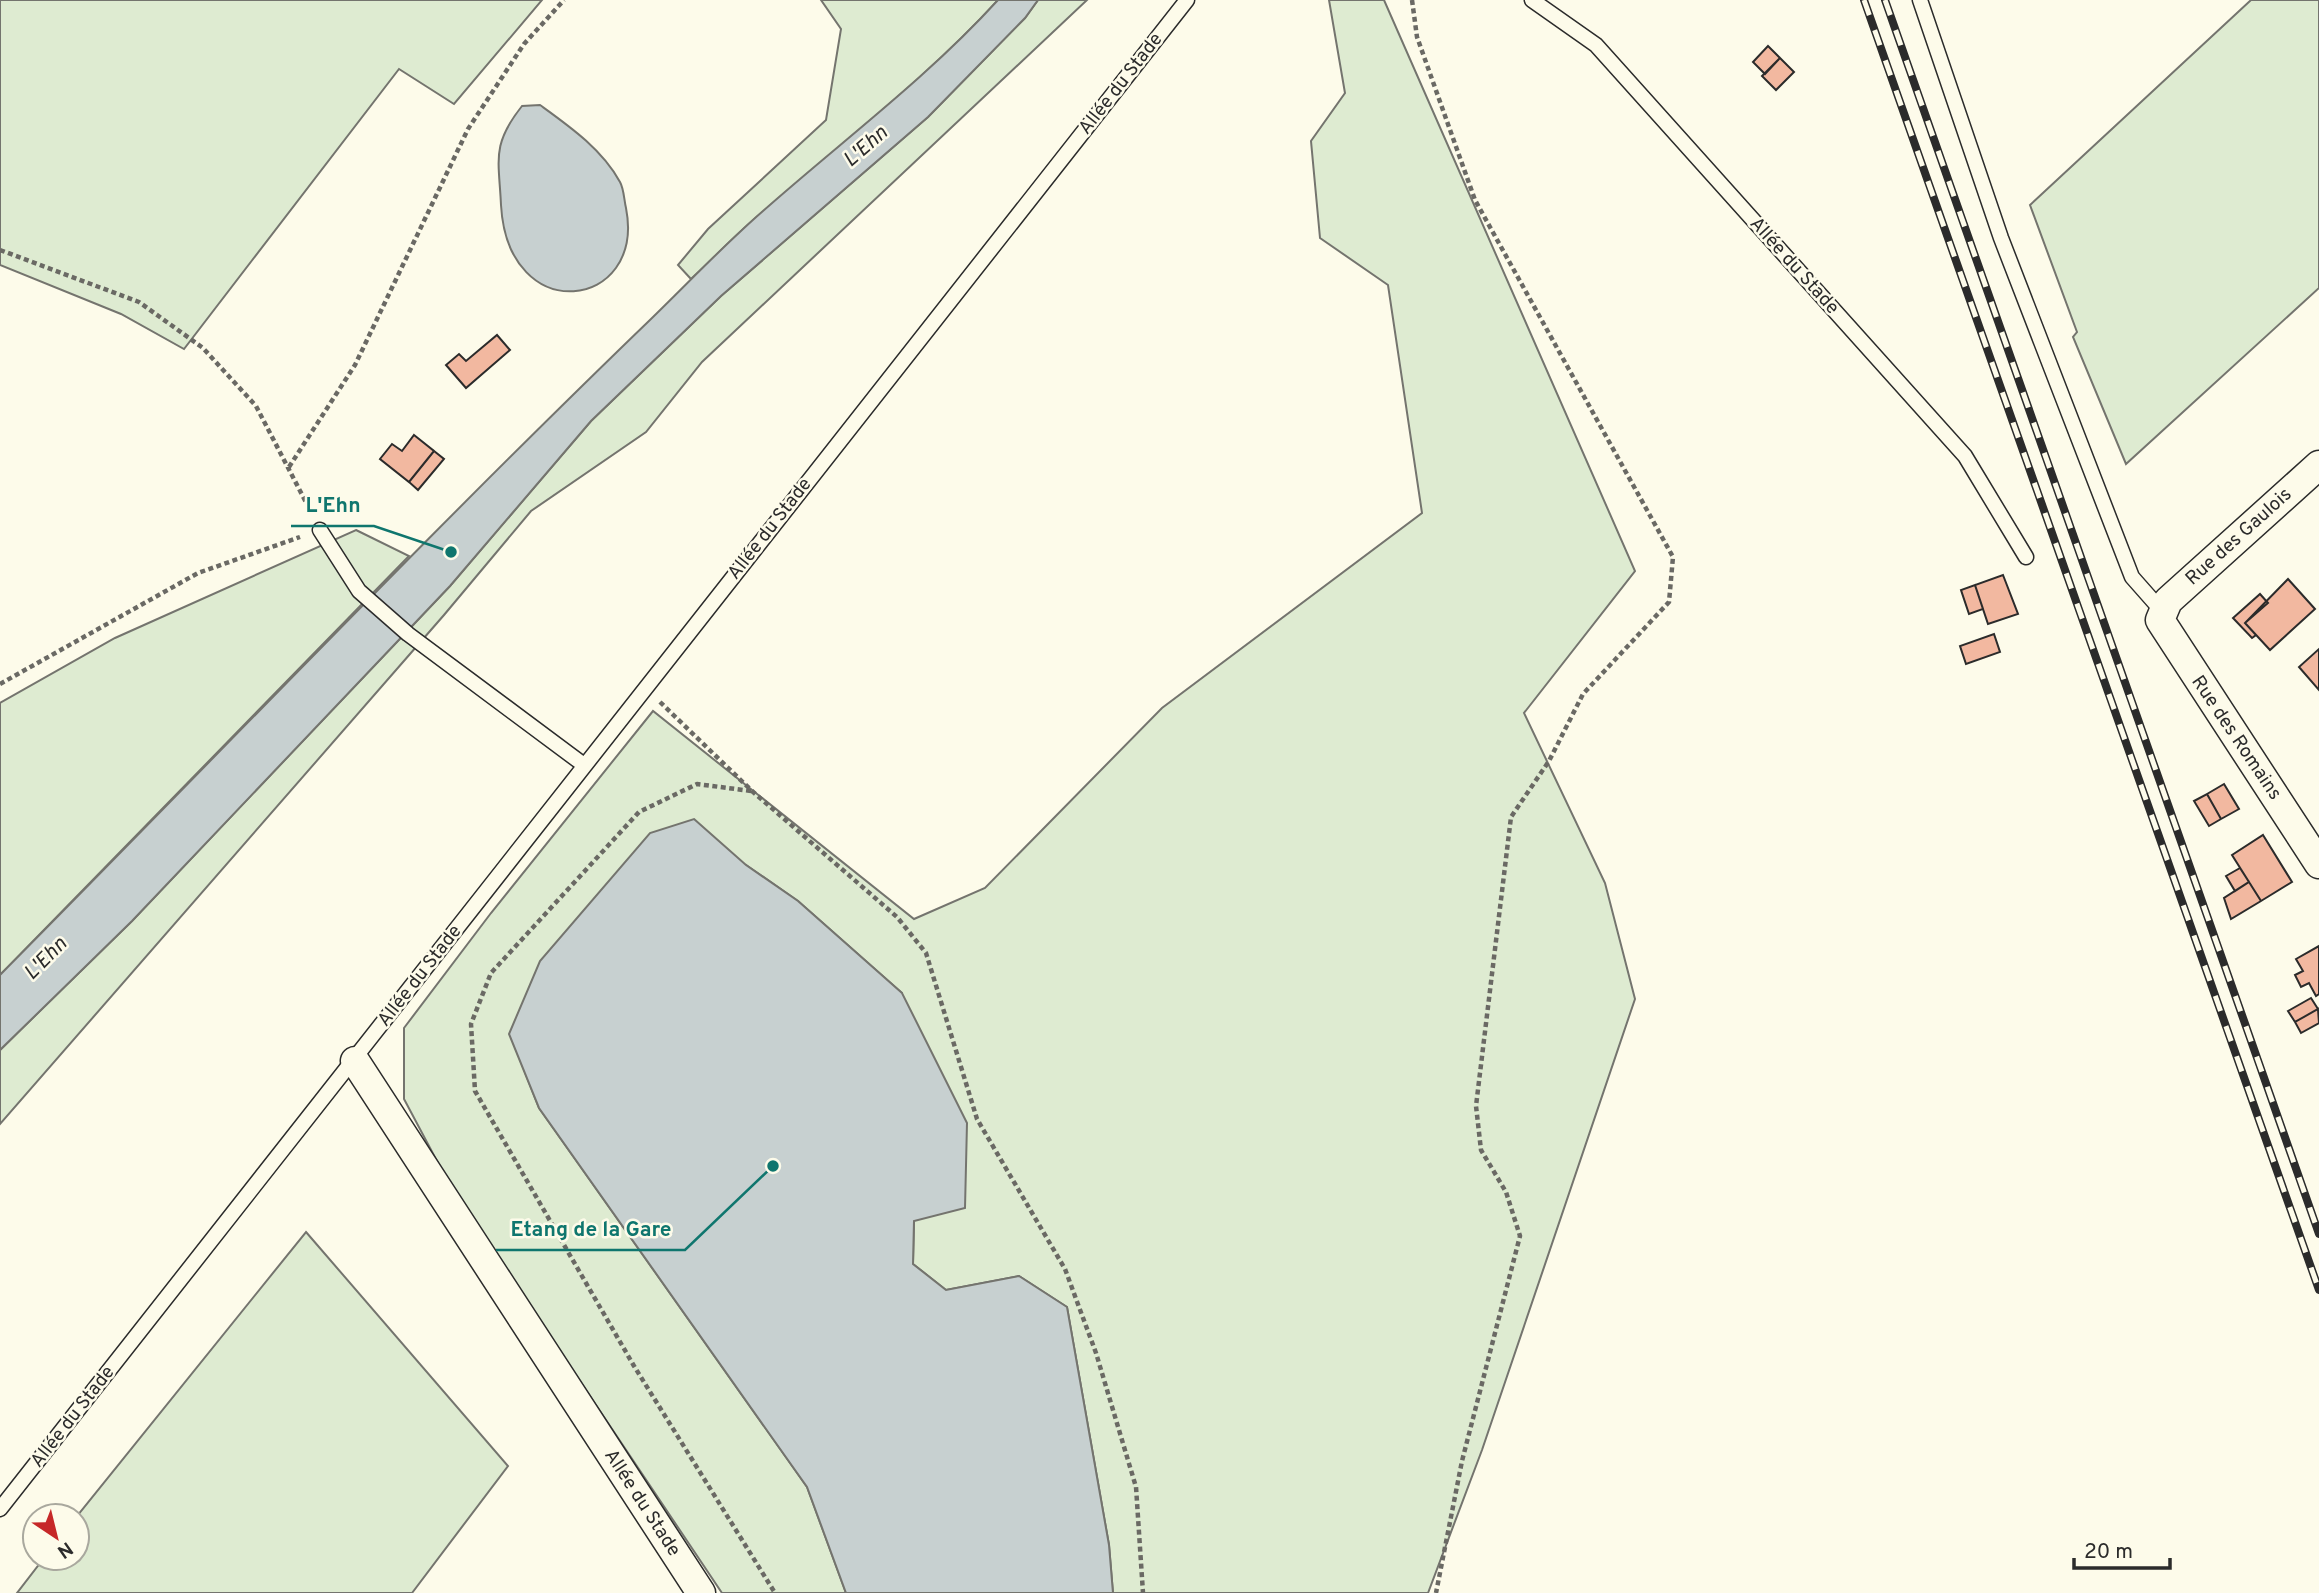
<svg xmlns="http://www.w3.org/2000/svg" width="2319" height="1593" font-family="Overpass,sans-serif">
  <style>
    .green { fill: #deebd1; stroke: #74746e; stroke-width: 2 }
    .water { fill: #c7d0d0; stroke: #74746e; stroke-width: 2 }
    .building { fill: #f2b8a0; stroke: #2b2b2b; stroke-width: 2 }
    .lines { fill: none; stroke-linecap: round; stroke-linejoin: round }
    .service-casing { stroke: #2b2b2b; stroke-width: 17 }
    .minor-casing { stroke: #2b2b2b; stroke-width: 31 }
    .path { stroke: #6a6964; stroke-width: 4.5; stroke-dasharray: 5 3.5; stroke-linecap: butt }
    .service { stroke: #fdfbea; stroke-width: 14 }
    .minor { stroke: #fdfbea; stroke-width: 28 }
    .rail-casing { stroke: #2b2b2b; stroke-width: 8 }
    .rail { stroke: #fdfbea; stroke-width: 5; stroke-dasharray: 16; stroke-linecap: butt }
    .labels { text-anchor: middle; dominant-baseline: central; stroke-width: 5; stroke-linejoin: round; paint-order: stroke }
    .street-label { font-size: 19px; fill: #2b2b2b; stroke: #fdfbea }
    .water-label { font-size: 21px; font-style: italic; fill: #2b2b2b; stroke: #fdfbea }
    .leader { fill: none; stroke: #0f766e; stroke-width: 2.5 }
    .callout-dot { fill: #0f766e; stroke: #fdfbea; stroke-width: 2.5 }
    .callout-label { font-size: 21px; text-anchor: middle; font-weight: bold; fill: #0f766e; stroke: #fdfbea; stroke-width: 5; stroke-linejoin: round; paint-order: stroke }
  </style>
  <rect width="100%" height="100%" fill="#fdfbea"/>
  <!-- green -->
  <path class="green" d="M0 0H542L454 104 399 69 184 349 121 314 0 265Z
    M821 0H998C928 77 844 141 765 210 739 231 716 256 691 279L678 265 708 229 826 120 841 29Z
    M1038 0H1087L702 362 646 432 531 511 444 615 0 1124V1050L132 921 450 586 591 421 721 296 928 117 1025 18Z
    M1329 0H1384L1635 571 1524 713 1605 883 1635 999 1482 1450 1428 1593H1113L1109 1545 1067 1307 1019 1276 946 1290 913 1264 914 1221 902 993 798 901 746 865 510 1034 539 1108 807 1487 846 1593H722L455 1195 404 1099V1028L491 913 653 711 914 919 985 888 1162 708 1422 513 1388 285 1320 238 1311 141 1345 93Z
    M2251 0H2319V288L2126 464 2073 337 2077 332 2030 205Z
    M356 530 409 556 0 975V703L115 638Z
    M306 1232 508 1466 412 1593H17L44 1558H77V1516Z"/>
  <!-- water -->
  <path class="water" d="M998 0H1038L1025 18 928 117 721 296 591 421 450 586 132 921 0 1050V975C217 756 430 532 652 318 689 282 725 244 763 211 842 141 927 78 998 0Z
    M540 105C569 126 602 149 620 182 624 189 624 200 626 208 646 310 508 329 501 205 499 160 491 145 522 106Z
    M694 819 746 865 798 901 902 993 967 1123 965 1208 914 1221 913 1264 946 1290 1019 1276 1067 1307 1109 1545 1113 1593H846L807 1487 539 1108 509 1034 540 961 650 833Z"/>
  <!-- building -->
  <path class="building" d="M1768 46 1780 58 1765 74 1753 62Z
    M1780 58 1794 72 1776 90 1762 76Z
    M497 335 510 350 466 388 446 365 459 354 466 361Z
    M414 435 434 451 409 482 380 459 392 444 402 451Z
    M434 451 444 459 418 490 409 482Z
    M2003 575 2018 614 1988 624 1975 585Z
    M2288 579 2315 609 2270 650 2245 623Z
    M1975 585 1983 609 1969 614 1961 590Z
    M2260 594 2268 603 2245 623 2256 635 2252 638 2233 618Z
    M1994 634 2000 652 1966 664 1960 646Z
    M2319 649V690L2299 667Z
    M2224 784 2239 809 2221 819 2207 794Z
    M2207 794 2221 819 2209 826 2194 801Z
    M2263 835 2292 882 2261 901 2232 855Z
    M2240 868 2249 882 2235 891 2226 876Z
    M2249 882 2261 901 2231 919 2224 898Z
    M2319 946V994L2316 996 2309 983 2301 987 2295 975 2303 971 2296 959Z
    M2311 998 2318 1009 2295 1022 2288 1011Z
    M2318 1009 2319 1023 2301 1033 2295 1022Z"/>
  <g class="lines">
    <!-- service casing -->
    <g class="service-casing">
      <path id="service" d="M1532 0 1596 45 1965 456 2026 557
        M1920 0 2001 238 2132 577 2162 611
        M320 530 359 591 408 634 584 765
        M0 1509 1187 0"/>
    </g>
    <!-- minor casing -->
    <g class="minor-casing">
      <path id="minor" d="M2319 465 2168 601 2160 620 2319 864
        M355 1061 701 1593"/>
    </g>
    <!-- path -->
    <path class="path" d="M1412 0 1417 37 1475 200 1673 557 1669 602 1583 694 1549 761 1511 817 1476 1106 1481 1150 1506 1192 1520 1236 1462 1461 1436 1593
      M0 250 139 302 203 348 256 406 310 510
      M289 467 355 365 468 129 524 44 564 0
      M0 684 198 573 300 537
      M660 702 752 791 897 917 926 953 977 1119 1065 1269 1096 1353 1136 1487 1143 1593
      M751 791 697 784 639 812 491 973 471 1024 475 1091 634 1366 775 1593"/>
    <!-- service -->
    <use href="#service" class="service"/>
    <!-- minor -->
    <use href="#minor" class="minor"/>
    <!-- rail casing -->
    <g class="rail-casing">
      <path id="rail" d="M1864 0 2319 1290
        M1885 0 2319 1234"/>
    </g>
    <!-- rail -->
    <use href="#rail" class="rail"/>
  </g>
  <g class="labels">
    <!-- street labels -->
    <g class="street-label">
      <text transform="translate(1121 84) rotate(-52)">Allée du Stade</text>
      <text transform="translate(1794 266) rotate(48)">Allée du Stade</text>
      <text transform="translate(770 529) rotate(-52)">Allée du Stade</text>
      <text transform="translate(2239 537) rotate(-42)">Rue des Gaulois</text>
      <text transform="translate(2236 738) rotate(56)">Rue des Romains</text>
      <text transform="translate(420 976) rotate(-52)">Allée du Stade</text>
      <text transform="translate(73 1417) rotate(-52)">Allée du Stade</text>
      <text transform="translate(642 1503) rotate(57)">Allée du Stade</text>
    </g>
    <!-- water labels -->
    <g class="water-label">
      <text transform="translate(866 147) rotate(-41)">L'Ehn</text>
      <text transform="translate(46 959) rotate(-45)">L'Ehn</text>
    </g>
  </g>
  <!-- callouts -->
  <path class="leader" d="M451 552L374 526H291M773 1166L685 1250H496"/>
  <g class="callout-dot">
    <circle cx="451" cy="552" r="7"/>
    <circle cx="773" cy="1166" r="7"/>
  </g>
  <g class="callout-label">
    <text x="333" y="512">L'Ehn</text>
    <text x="591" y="1236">Etang de la Gare</text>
  </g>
  <!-- north arrow -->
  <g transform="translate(56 1537) rotate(145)"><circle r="33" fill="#fdfbea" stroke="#a9a89e" stroke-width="2"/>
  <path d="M0-5L12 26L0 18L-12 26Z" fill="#c62828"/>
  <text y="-10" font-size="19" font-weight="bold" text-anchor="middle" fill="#2b2b2b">N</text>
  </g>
  <!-- scale -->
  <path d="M2074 1558v10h96v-10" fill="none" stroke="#2b2b2b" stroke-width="3.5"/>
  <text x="2084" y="1558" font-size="21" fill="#2b2b2b" stroke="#fdfbea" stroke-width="5" paint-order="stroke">20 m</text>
</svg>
